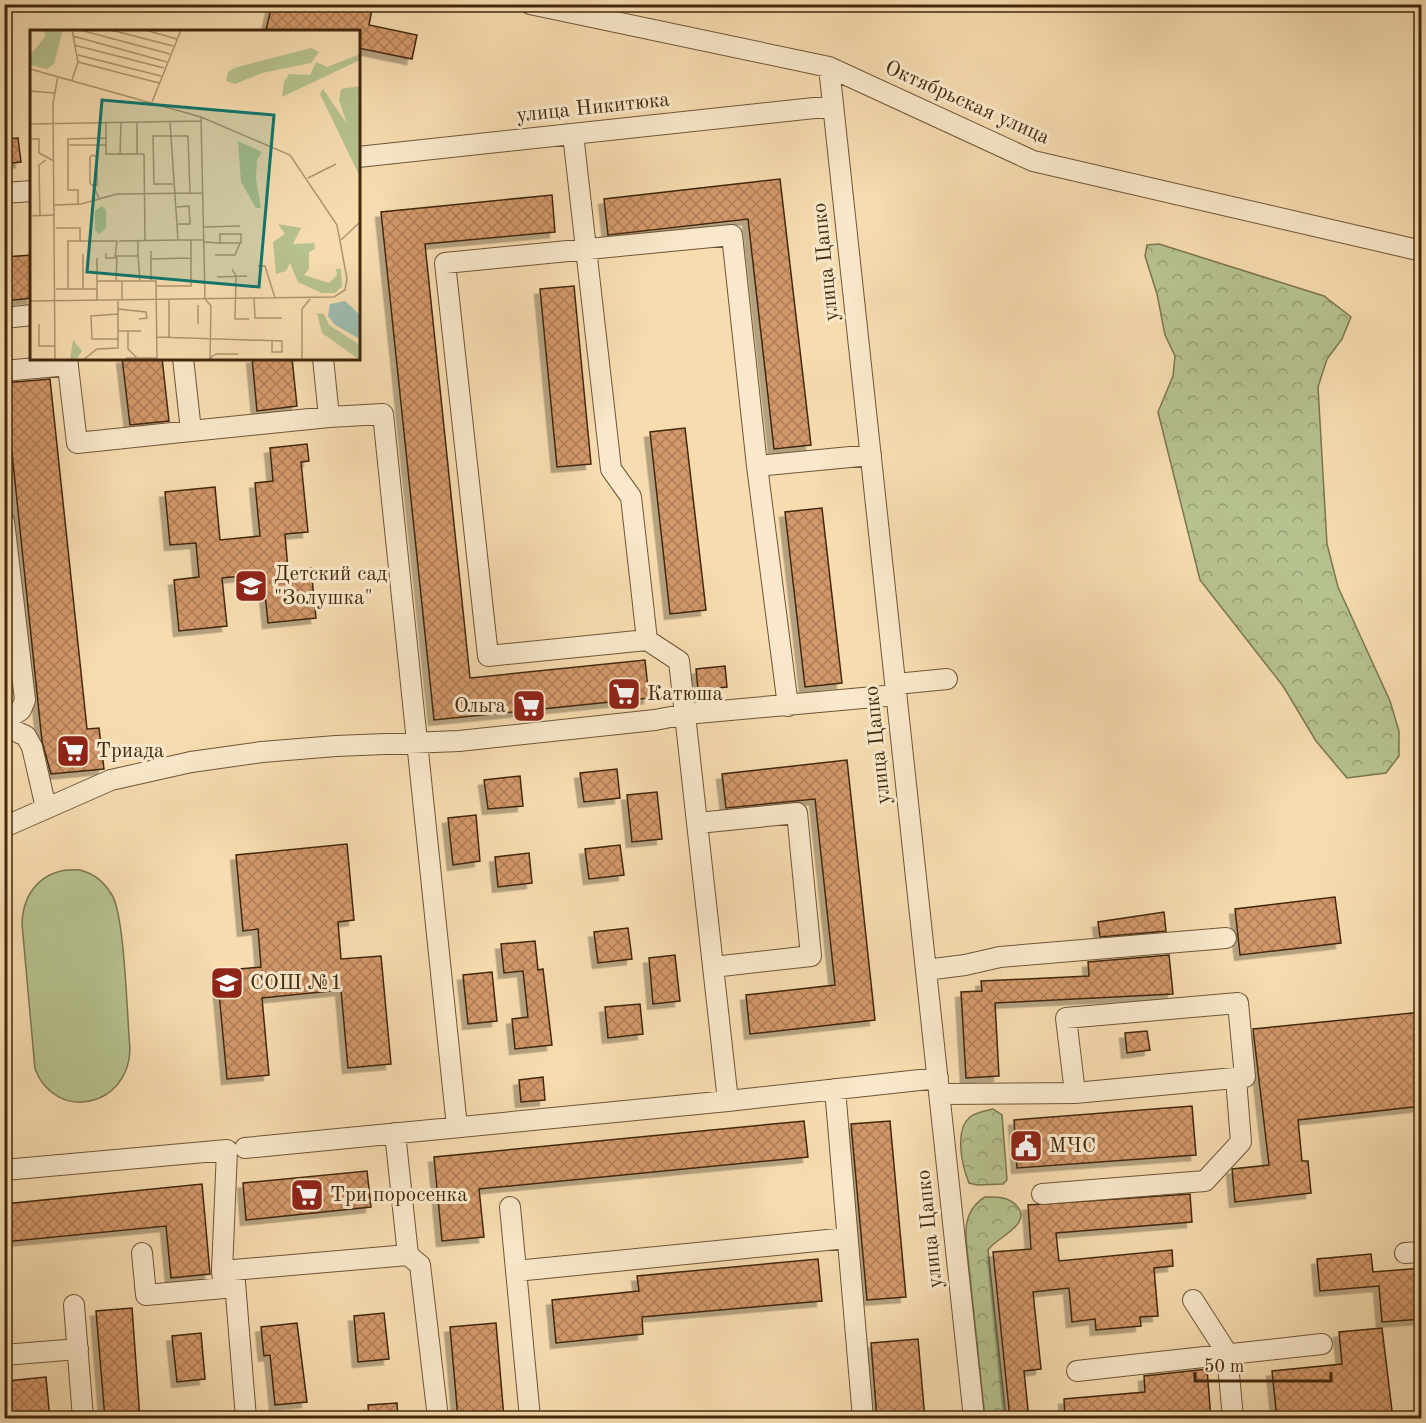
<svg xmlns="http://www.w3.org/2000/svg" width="1426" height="1423" font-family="'Old Standard TT',serif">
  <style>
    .forest { fill: url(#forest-crowns); stroke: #7c754e; stroke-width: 1.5 }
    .pitch { fill: #b6c28f; stroke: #7c754e; stroke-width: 1.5 }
    .building { fill: url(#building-cross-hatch); stroke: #42280d; stroke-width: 1.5; filter: url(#shadow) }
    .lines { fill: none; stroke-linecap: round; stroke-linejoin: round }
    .minor-casing { stroke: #6f5536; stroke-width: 22 }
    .minor { stroke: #f9e8cb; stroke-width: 20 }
    .labels { text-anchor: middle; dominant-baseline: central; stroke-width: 6; stroke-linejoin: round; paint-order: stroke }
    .street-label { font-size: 21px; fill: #42280d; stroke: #f9e8cb }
    .poi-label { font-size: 21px; fill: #42280d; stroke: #f9e8cb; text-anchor: start }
    .inset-road { fill: none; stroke: #ae946e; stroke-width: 1.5 }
    .view { fill: #0f766e; fill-opacity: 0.15; stroke: #0f766e; stroke-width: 3 }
    .inset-edge { fill: none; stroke: #42280d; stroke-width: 3 }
  </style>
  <defs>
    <pattern id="forest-crowns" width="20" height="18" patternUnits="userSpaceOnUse" patternTransform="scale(1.5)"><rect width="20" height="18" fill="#b6c28f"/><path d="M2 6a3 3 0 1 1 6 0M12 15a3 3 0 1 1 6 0" fill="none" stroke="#969e73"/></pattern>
    <pattern id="building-cross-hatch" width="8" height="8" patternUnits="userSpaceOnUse" patternTransform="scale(1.5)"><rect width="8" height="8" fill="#d3986b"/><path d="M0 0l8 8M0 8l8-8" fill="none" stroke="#ad7c56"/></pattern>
    <filter id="shadow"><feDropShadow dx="-5.5" dy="5.5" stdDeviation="0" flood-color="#0004"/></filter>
  </defs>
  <rect width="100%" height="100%" fill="#f6dcaf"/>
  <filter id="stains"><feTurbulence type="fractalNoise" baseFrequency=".00333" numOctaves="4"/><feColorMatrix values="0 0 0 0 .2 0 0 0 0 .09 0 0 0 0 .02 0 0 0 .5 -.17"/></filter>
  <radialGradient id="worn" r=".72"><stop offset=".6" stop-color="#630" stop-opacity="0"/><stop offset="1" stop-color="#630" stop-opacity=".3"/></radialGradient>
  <!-- forest -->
  <path class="forest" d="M1159 244 1324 296 1351 317 1342 339 1327 359 1318 387 1327 544 1338 587 1390 701 1399 731V756L1386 773 1347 778 1316 741 1283 686 1200 580 1158 412 1173 376 1175 356 1165 335 1157 294 1145 256 1147 245Z
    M993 1109 1002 1115 1007 1180 1003 1184 977 1185 969 1183C962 1166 954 1130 970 1117 976 1112 985 1111 993 1109Z
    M985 1197C996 1197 1007 1196 1016 1205 1035 1224 995 1238 988 1250L1006 1418H985L966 1239C965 1221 969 1207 985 1197Z"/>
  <!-- pitch -->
  <path class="pitch" d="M80 870C95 874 104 882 112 895 125 917 127 1018 130 1049 129 1107 56 1123 35 1069L22 924C23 890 45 867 80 870Z"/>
  <!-- building -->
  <path class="building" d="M272 4H373L369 25 417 35 412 59 358 48V32L266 30Z
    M18 138 21 162 4 164V139Z
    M780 179 811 445 774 449 748 219 608 235 604 199Z
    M552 195 555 232 425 244 470 678 645 660 649 698 434 720 381 212Z
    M32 255V298L4 301V257Z
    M574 286 591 464 557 467 540 289Z
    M122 358H162L169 421 130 425Z
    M252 358H292L297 406 257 411Z
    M50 379 87 729 99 728 104 769 51 774 42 741 9 424 4 425V383Z
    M685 428 706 610 670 614 650 432Z
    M307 444 309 461 301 462 308 532 285 534 288 570 311 568 316 618 268 623 263 574 222 578 227 626 179 631 174 580 199 577 196 543 170 545 165 492 215 487 220 540 260 536 255 483 273 481 270 448Z
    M822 508 842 683 805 687 785 512Z
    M725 666 727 687 698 690 696 669Z
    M847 760 875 1020 750 1034 746 995 835 985 815 799 726 808 722 774Z
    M617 769 620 798 584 802 580 773Z
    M520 776 523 806 488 809 484 780Z
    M657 792 662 839 632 842 627 795Z
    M476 815 480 861 453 865 448 818Z
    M347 844 354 920 338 922 341 959 381 956 391 1064 348 1068 341 990 262 998 269 1075 227 1079 217 971 261 967 258 929 243 931 236 855Z
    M620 845 624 875 589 879 585 849Z
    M529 853 532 883 498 887 495 857Z
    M1335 897 1341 943 1240 955 1235 909Z
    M1164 912 1166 931 1100 937 1098 922Z
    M628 928 632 959 598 963 594 932Z
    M535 941 538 970 543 969 552 1045 515 1049 512 1019 528 1017 523 971 504 973 501 944Z
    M675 955 680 1001 653 1004 649 958Z
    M1169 955 1173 994 995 1003 999 1076 966 1078 961 992 982 991 981 981 1089 976 1088 962Z
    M492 972 497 1021 468 1024 463 975Z
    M640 1004 643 1034 608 1038 605 1007Z
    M1422 1012V1106L1298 1120 1302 1161H1308L1311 1193 1235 1202 1232 1169 1269 1165 1253 1029Z
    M1147 1031 1150 1050 1127 1053 1125 1033Z
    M543 1077 545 1100 521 1102 519 1080Z
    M1192 1106 1196 1155 1017 1168 1014 1120Z
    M804 1121 808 1157 479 1189 484 1237 442 1241 434 1157Z
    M890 1121 906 1297 867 1300 851 1124Z
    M367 1171 371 1207 246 1220 243 1183Z
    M202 1184 210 1274 171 1278 166 1226 4 1242V1204Z
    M1190 1194 1192 1222 1056 1233 1059 1261 1172 1250 1173 1266 1154 1268 1158 1316 1140 1317 1141 1326 1096 1330 1095 1319 1072 1322 1069 1288 1033 1292 1041 1369 1024 1371 1029 1419H1010L993 1252 1031 1249 1028 1205Z
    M1371 1254 1373 1272 1422 1268V1319L1382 1322 1379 1286 1320 1291 1317 1259Z
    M818 1259 822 1301 642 1317 643 1334 556 1343 552 1300 639 1291 637 1276Z
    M132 1308 140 1419H105L96 1311Z
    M384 1313 389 1359 358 1362 354 1316Z
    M297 1323 307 1402 275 1405 270 1355 264 1356 261 1327Z
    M496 1323 504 1418 458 1419 450 1327Z
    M1382 1328 1393 1419H1277L1272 1371 1342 1364 1339 1332Z
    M201 1333 205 1379 177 1382 172 1336Z
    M918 1339 925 1419H877L871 1343Z
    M1207 1369 1211 1419H1065L1064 1399 1145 1392 1144 1376Z
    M46 1377 50 1419H11L7 1381Z
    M397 1403 398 1419H369L368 1405Z"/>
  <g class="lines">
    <!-- minor casing -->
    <g class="minor-casing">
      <path id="minor" d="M530 4 829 67 1033 161 1422 251
        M829 67 974 1418
        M573 134 611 469 631 497 647 640 679 661 728 1101 938 1078
        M358 157 833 106
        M4 193 32 191
        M4 318 32 315
        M67 358 77 443 191 431
        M183 358 191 431 329 417 323 358
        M4 371 68 365
        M329 417 383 414 457 1127
        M757 466 871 455
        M4 521 25 700 21 710 4 721
        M647 640 488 656 445 263 732 235 757 466 788 706
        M896 684 947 679
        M4 726 26 736 32 747 46 808
        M698 823 797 813 811 956 713 967
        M4 827 111 780 191 762 262 752 336 746 459 741 655 720 686 714 896 695
        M926 970 965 965 1000 957 1226 938
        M835 1089 863 1418
        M939 1094 1075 1093 1245 1077 1238 1003 1066 1018 1075 1093
        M245 1148 728 1101
        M4 1170 227 1150 222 1271 224 1288 146 1295 142 1253
        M1042 1194 1205 1181 1241 1142 1236 1079
        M510 1207 530 1418
        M1405 1253 1422 1252
        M408 1255 420 1265 438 1418
        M234 1270 246 1418
        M222 1271 408 1255 395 1133
        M516 1271 847 1238
        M1193 1300 1227 1353 1233 1418
        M74 1305 83 1418
        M4 1355 78 1349
        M1077 1371 1322 1344"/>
    </g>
    <!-- minor -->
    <use href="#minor" class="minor"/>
  </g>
  <!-- icons -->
  <defs>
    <g id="school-square" transform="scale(1.725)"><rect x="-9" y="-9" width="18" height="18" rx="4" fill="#8f2418" stroke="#f9e8cb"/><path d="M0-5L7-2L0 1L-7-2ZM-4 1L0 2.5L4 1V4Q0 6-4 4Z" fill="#fff"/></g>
    <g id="supermarket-square" transform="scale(1.725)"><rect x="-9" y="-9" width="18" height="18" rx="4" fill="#8f2418" stroke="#f9e8cb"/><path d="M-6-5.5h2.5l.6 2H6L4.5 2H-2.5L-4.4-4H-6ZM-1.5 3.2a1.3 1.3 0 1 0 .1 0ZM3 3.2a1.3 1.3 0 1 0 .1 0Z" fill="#fff"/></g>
    <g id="civic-square" transform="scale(1.725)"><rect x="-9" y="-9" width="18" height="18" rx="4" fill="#8f2418" stroke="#f9e8cb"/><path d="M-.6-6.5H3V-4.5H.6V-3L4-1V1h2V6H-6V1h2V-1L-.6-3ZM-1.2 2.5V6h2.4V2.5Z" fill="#fff"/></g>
  </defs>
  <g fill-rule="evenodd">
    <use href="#school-square" x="251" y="586"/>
    <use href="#supermarket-square" x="624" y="694"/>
    <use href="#supermarket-square" x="529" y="706"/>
    <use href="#supermarket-square" x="73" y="751"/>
    <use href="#school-square" x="227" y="983"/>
    <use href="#civic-square" x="1026" y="1146"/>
    <use href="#supermarket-square" x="307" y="1195"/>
  </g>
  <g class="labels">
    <!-- street labels -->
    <g class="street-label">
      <text transform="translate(967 103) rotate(24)">Октябрьская улица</text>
      <text transform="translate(593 108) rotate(-6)">улица Никитюка</text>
      <text transform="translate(826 262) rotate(-96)">улица Цапко</text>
      <text transform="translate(878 745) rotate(-96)">улица Цапко</text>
      <text transform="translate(930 1229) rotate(-96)">улица Цапко</text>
    </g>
    <!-- poi labels -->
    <g class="poi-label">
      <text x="274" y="574">Детский сад<tspan x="274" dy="24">"Золушка"</tspan></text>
      <text x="647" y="694">Катюша</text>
      <text x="506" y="706" text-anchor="end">Ольга</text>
      <text x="96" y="751">Триада</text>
      <text x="250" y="983">СОШ №1</text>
      <text x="1049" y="1146">МЧС</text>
      <text x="330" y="1195">Три поросенка</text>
    </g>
  </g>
  <!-- overview -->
  <g transform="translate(30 30)">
    <rect width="330" height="330" fill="#f6dcaf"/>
    <path d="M330 56V147L290 64 293 59 317 94 309 70 311 59ZM248 194 271 198 263 214 284 213 285 219 279 222V239L274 245 299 253 307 245 306 239H311L312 256 305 263H292L268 252 260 233 256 241 246 244 243 212 255 204Z" fill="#b6c28f"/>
    <path d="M14 0H33L24 34 17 39 0 35V25L15 7ZM281 18 289 22 281 33 232 43 205 54 196 51 198 42 204 38ZM330 24V30L252 67 254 52 259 44 280 45 286 32 297 37ZM208 111 232 122 227 130 226 149 231 178H226L211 152ZM287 283 294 284 299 295 330 315V330L292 303ZM43 310 52 321 46 330H40Z" fill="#b6c28f"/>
    <path d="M72 176 76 180V198L69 204 65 199V181Z" fill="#b6c28f"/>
    <path d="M315 271 330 285V309L305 295 298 286 300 274Z" fill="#9dbbae"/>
    <path class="inset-road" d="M50 0 140 24M81 0 143 16M115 0 147 9M43 6 137 32M44 15 134 38M48 25 131 46M48 32 129 53M0 39 171 87 260 125 307 195 317 249 315 260 304 267 0 271M42 50 48 32 42 0M0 61 24 63M122 72 151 0M171 87 175 269 181 276 180 330M140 92 148 210H174M76 93V124H90M91 93 90 124H107V93M0 94 171 91M0 109H9V123L24 131M38 115H76M107 124H114L115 211M278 148 306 134M143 154H124L123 106H158L160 163M64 157 60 153V127L63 125 67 127V155L64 157 69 168M48 174V160H38V109L76 108M25 175 51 174 87 164 172 163M147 177 159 176 160 194H148M0 186 25 185M10 186 9 135 16 130M173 197 210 196M26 198H50V211H87L85 228H76V223M311 210 330 192M89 211 147 210M174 212 190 213H211V204H190V213M121 221V251M53 224V259M185 225H205L210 213M85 226H108V211M108 226 110 251M121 229 161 228M228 236H235L245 268M202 239 206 246 205 289H219M187 247 217 246M67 251H126L127 330M86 251 87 226M92 251V270M126 256H161V210M26 259H67V270M38 259V211H50M67 259V228M224 269 225 288H252M139 270V307M168 275V294M88 279 116 282 117 288 109 289M9 294V316H25M88 301H111M98 301V319L107 328M127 307 252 311V322H242V311M88 309H62L61 286 88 284M96 328H127M25 330 23 73 28 46M53 330 67 319 88 318V270M183 330 180 328 186 324H208M272 330V279L280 269"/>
    <path class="view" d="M72 70 244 85 229 257 57 242Z"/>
    <rect width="330" height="330" class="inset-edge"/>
  </g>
  <!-- margin -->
  <rect width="1426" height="1423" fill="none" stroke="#f6dcaf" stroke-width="24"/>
  <rect x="6" y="6" width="1414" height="1411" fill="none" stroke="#42280d" stroke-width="3"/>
  <rect x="12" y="12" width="1402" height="1399" fill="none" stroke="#42280d" stroke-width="1.5"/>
  <!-- scale -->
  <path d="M1195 1372v9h136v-9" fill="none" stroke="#42280d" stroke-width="3"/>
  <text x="1204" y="1372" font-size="18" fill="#42280d" stroke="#f9e8cb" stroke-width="4.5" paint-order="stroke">50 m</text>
  <rect width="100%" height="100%" filter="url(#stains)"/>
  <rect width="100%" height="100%" fill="url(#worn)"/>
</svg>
